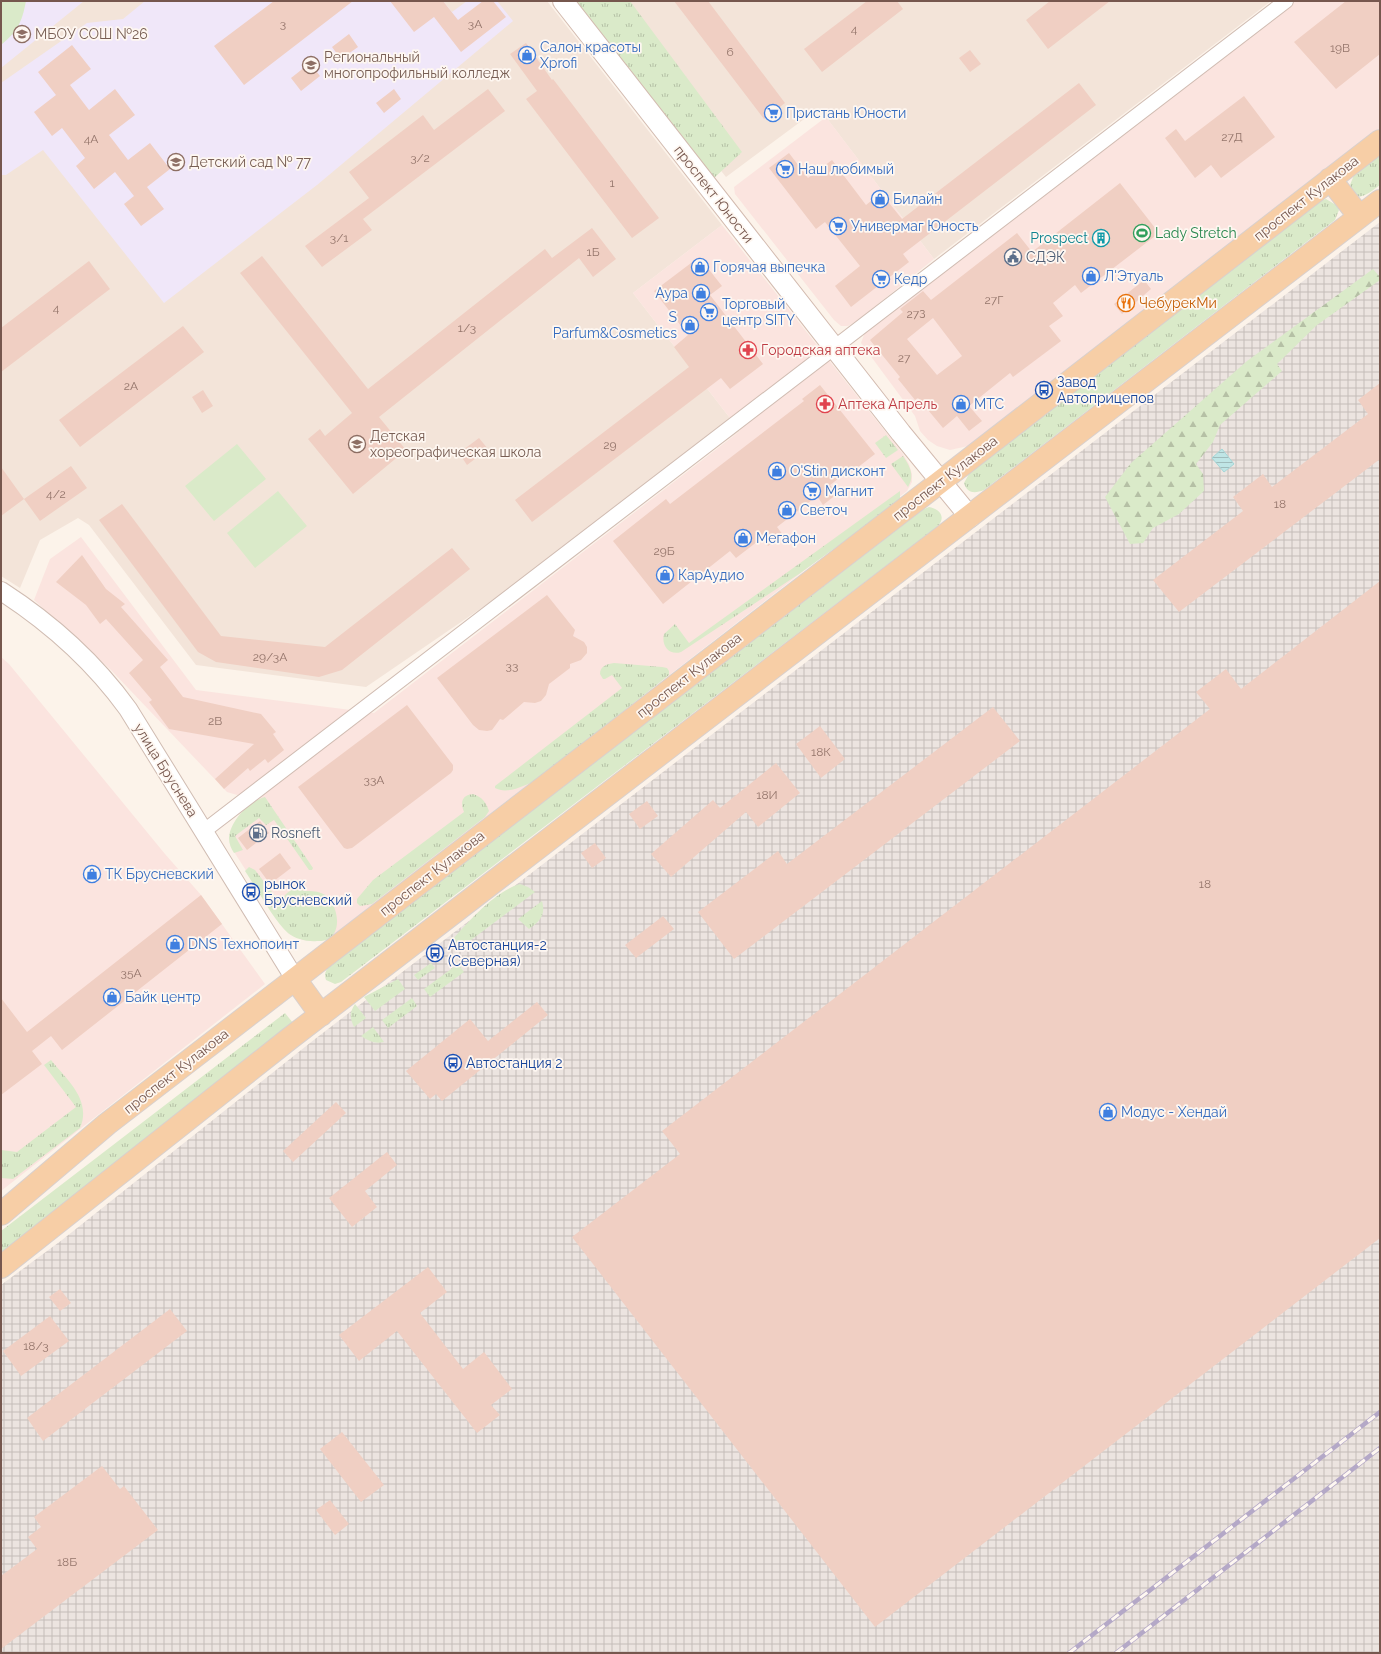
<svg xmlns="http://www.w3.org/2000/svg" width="1381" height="1654" font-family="Raleway,sans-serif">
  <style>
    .residential { fill: #f3e4d9 }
    .commercial { fill: #fbe4df }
    .industrial { fill: url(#industrial-grid) }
    .education { fill: #f0e7f9 }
    .grass { fill: url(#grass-tufts) }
    .forest { fill: url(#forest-firs) }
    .pitch { fill: #daeac9 }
    .water { fill: url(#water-rules); stroke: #a5d6d7 }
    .building { fill: #f0cfc3; fill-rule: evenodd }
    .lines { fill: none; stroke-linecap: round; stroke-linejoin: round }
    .minor-casing { stroke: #d0bcb2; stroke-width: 16 }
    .tertiary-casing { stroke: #d0bcb2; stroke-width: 20 }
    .secondary-casing { stroke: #d3bbb0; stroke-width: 22 }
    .primary-casing { stroke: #d9d0cd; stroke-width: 24 }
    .minor { stroke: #fff; stroke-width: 14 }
    .tertiary { stroke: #fff; stroke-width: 18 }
    .secondary { stroke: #fff; stroke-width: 20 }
    .primary { stroke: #f7cea6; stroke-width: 22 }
    .rail-casing { stroke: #b4a8c7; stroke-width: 4.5 }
    .rail { stroke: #fef7f1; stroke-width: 3; stroke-dasharray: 9; stroke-linecap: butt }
    .labels { text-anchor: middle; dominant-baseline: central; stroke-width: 3.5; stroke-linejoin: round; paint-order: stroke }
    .number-label { font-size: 12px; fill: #94756b }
    .education-label { font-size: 14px; fill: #785e54; stroke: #fef7f1; text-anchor: start }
    .shop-label { font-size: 14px; fill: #366cbe; stroke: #fef7f1; text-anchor: start }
    .street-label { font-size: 14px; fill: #76574e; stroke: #fef7f1 }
    .leisure-label { font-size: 14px; fill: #27864d; stroke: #fef7f1; text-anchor: start }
    .culture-label { font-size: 14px; fill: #0d838f; stroke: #fef7f1; text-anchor: end }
    .service-label { font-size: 14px; fill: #4e5e75; stroke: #fef7f1; text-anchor: start }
    .food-label { font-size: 14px; fill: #c56008; stroke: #fef7f1; text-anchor: start }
    .health-label { font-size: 14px; fill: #be3a42; stroke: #fef7f1; text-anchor: start }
    .transit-label { font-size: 14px; fill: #164399; stroke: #fef7f1; text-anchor: start }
  </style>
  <defs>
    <pattern id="industrial-grid" width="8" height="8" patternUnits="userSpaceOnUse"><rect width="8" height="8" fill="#ece4e0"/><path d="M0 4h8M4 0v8" fill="none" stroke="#c4bcb8"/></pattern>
    <pattern id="grass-tufts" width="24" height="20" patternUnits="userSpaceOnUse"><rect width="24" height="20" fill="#daeac9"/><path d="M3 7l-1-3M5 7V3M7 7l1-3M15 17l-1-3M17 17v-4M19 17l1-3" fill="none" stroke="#b5c0a5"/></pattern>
    <pattern id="forest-firs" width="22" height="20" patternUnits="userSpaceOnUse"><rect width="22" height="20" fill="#daeac9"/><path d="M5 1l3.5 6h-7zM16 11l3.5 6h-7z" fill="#b5c0a5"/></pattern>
    <pattern id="water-rules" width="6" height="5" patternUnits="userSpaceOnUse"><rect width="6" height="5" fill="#bfe5e5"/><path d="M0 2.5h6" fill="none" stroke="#a0bcbc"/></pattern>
  </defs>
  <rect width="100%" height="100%" fill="#fcf3ea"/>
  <!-- residential -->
  <path class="residential" d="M1 1H547L722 225 633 293 740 431 366 687 196 665 89 525 78 518 40 540 20 588 1 576Z
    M585 1H1271L934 259 819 108 726 177Z"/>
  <!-- commercial -->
  <path class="commercial" d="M1296 1H1380V128L968 446 950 450 937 446 928 440 920 431 915 416 861 343 865 332Z
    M826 117 934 259 858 320 848 326H841L834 320 735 194 734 187Z
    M722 225 903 454 909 464 912 474V482L907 491 327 940 314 941 303 940 289 934 278 921 231 847V830L240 814 249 805 243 793 237 795 227 792 110 669 34 600 50 559 81 537 196 690 374 713 740 431 633 293Z
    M1 657 9 664 165 854 201 895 265 984 1 1191Z"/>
  <!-- industrial -->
  <path class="industrial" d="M1380 222V1653H1V1285L62 1240 315 1039Z"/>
  <!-- education -->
  <path class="education" d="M1 1H84L1 68Z
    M145 1H443L452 12 467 1H497L513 21 317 185 164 303 43 150 6 175H1V83L87 23 123 19Z"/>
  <!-- grass -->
  <path class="grass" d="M573 1H630L742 152 713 179Z
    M1380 155V185C1369 193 1355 206 1350 185L1354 175Z
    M1326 199 1336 205 1339 210 1335 220 984 490C974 494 967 493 964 483L970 472 1320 201Z
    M886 435 898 450 886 458 875 443Z
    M903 456C910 466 915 476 908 487L891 464Z
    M900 491V501L799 574 681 652C669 656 661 645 664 634L675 624 689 643Z
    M929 507C940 509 946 517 938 526L341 982 335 984 326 980C324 974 325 971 330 966L924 509Z
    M614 663 662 667 667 668 669 671V675L538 779C526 785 508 795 495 788V786L622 688 612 675 605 679H603L600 674C600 666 607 664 614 663Z
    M473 794C482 797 486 802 489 811L485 817 372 904 360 906 357 903V899L373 880 464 812C460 802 462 795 473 794Z
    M265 797 313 868 312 870H309L274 820 266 825 259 818 235 836 243 850 234 853C231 848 229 844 229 838 230 821 249 801 265 797Z
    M249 867 255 870 279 901C283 898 286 893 290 891 294 889 301 890 305 891 310 891 316 891 321 893 337 898 345 933 326 940 323 941 320 941 317 941 308 942 295 939 288 933 274 921 256 887 245 871Z
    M520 884 528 887 535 892 459 949 452 940C469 921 495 891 520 884Z
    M542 901C546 915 540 921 529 929L518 919Z
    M431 963 435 968 418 980 414 975Z
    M458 964 464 972 430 997 424 989Z
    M398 979 405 989 375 1011 364 997Z
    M412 998 417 1006 388 1028 382 1020Z
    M355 1004 366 1018 354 1027C350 1018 349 1013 355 1004Z
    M285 1013 297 1028 1 1254V1231Z
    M373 1027 384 1042C374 1044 369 1041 361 1036Z
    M51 1060C67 1080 92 1100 80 1128L13 1179 1 1178V1150L17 1152 76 1107 44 1065Z"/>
  <!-- forest -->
  <path class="forest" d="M1373 269 1380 277V280L1317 325 1277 364 1282 371 1220 425 1213 442 1196 464 1203 474 1204 491 1179 514 1153 528 1143 543 1130 544 1105 497 1131 463 1247 361Z"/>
  <!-- pitch -->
  <path class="pitch" d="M1 1H26C22 22 18 31 1 45Z
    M237 444 266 479 214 521 185 486Z
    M278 491 307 526 255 568 227 533Z"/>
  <!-- water -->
  <path class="water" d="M1222 449 1234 464 1224 472 1212 458Z"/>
  <!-- building -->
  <path class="building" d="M274 1H353L244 85 214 46Z
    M390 1H443L458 20 483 1H493L506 17 461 52 434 17 414 32Z
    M674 1H708L785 103 764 119Z
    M867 1H897L903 9 822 72 804 49Z
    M1050 1H1110L1048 49 1026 20Z
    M1346 1H1380V54L1336 89 1294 42Z
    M349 34 358 47 341 59 332 47Z
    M526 43 552 80 553 79 659 218 632 238 526 99 537 91 510 54Z
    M72 45 91 69 70 85 89 110 115 89 135 115 109 135 128 160 150 143 170 169 147 187 164 209 141 226 124 204 134 196 115 172 94 189 76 166 85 158 62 128 52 136 34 112 56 95 38 72Z
    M970 50 981 64 970 72 959 58Z
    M310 63 320 76 301 91 291 78Z
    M1079 83 1096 105 903 254 909 262 851 307 835 286 860 266 825 222 816 229 769 168 789 153 808 178 832 160 866 205 881 193 902 219Z
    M394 89 401 99 384 113 376 103Z
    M488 89 505 111 363 219 372 230 322 267 305 246 369 198 349 172 423 115 434 130Z
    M1244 96 1275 137 1221 178 1211 165 1195 178 1165 138 1176 129 1185 141Z
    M1120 183 1159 233 1081 293 1075 285 1053 303 1063 316 1049 326 1061 341 1013 377 1010 373 969 406 982 421 969 431 957 416 943 428 918 398 915 400 898 379 900 377 870 340 903 312 900 309 923 291 931 300 1017 233 1032 252ZM933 318 962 356 937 375 907 339Z
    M592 228 616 259 593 277 579 258 379 417 406 450 353 494 308 439 320 429 325 436 352 413 240 273 262 256 368 389 545 249 552 258Z
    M699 257 722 286 710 295 763 364 730 389 721 378 532 522 515 500 689 367 674 347 688 335 654 291Z
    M89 261 110 289 1 372V328Z
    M1144 280 1151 289 1122 314 1114 304Z
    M183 326 204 352 80 447 59 420Z
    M1380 383V459L1179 612 1153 580 1243 511 1233 497 1263 474 1272 487 1368 414 1358 400Z
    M820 385 875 454 857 468 855 466 830 485 837 494 823 505 817 496 777 527 783 535 768 546 762 538 736 558 730 551 663 604 613 541 666 499 670 504 804 401 802 399Z
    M203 390 213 406 202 413 192 397Z
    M479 438 488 449 467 465 459 453Z
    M71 466 87 488 40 521 24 499Z
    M1 467 24 499 1 516Z
    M122 504 221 636 325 647 452 548 470 569 342 670 319 677 216 662 198 652 99 520Z
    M82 555 106 589 125 604 121 607 168 660 160 667 183 697 261 714 276 732 273 734 284 750 268 763 265 759 250 771 248 768 224 789 215 779 254 744 169 729 149 702 152 700 129 673 143 660 106 619 100 624 86 605 56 582Z
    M1380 581V1238L875 1627 572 1237 680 1154 662 1131 1210 709 1196 692 1226 669 1241 689Z
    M547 595 575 630 573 636 584 642 587 647V653L581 660 570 664V668L549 684 546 695 541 701 535 703 524 702 503 720 500 719 492 730 487 731 479 730 473 725 437 678Z
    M407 705 453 765V770L451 773 352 848 347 849 344 848 298 787Z
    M993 707 1020 741 734 959 698 912 778 851 787 864Z
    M820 726 845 759 821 778 796 744Z
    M776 763 800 793 758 827 746 812 671 877 651 854 713 800 720 808Z
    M647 801 658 816 640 829 629 814Z
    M260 821 269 833 247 850 238 838Z
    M595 843 606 858 592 868 581 853Z
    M280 853 291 868 270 884 259 869Z
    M201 895 222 924 62 1050 51 1036 32 1051 42 1064 1 1095V998L27 1032Z
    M663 916 674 929 636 958 625 945Z
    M537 1002 548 1015 442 1101 436 1094 430 1099 406 1071 470 1019 488 1041Z
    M336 1102 346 1113 293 1162 283 1151Z
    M387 1152 397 1165 365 1191 377 1207 352 1227 329 1198Z
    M428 1267 447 1292 420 1313 463 1369 484 1352 512 1389 491 1405 500 1415 477 1433 397 1331 359 1361 339 1335Z
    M60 1289 71 1303 60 1311 49 1297Z
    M170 1309 187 1331 43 1441 27 1418Z
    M50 1316 69 1341 21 1376 3 1351Z
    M342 1432 384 1485 361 1502 320 1449Z
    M102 1466 120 1489 124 1486 158 1530 1 1649V1576L37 1549 28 1537 41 1527 34 1517Z
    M330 1500 349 1524 335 1535 316 1510Z"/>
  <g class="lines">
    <!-- minor casing -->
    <g class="minor-casing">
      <path id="minor" d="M204 831 1286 1"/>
    </g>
    <!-- tertiary casing -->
    <g class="tertiary-casing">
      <path id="tertiary" d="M1 591C49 622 94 662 128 709L295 979"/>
    </g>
    <!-- secondary casing -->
    <g class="secondary-casing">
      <path id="secondary" d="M563 1 901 433 970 517"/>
    </g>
    <!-- primary casing -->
    <g class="primary-casing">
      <path id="primary" d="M1330 179 1359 216
        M295 979 321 1015
        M1 1214 107 1124 940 482 1380 141
        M1 1267 289 1039 1380 201"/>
    </g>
    <!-- minor -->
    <use href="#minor" class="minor"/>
    <!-- tertiary -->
    <use href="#tertiary" class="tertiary"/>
    <!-- secondary -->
    <use href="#secondary" class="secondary"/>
    <!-- primary -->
    <use href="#primary" class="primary"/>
    <!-- rail casing -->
    <g class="rail-casing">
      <path id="rail" d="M1069 1653 1380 1412
        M1116 1653 1380 1448"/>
    </g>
    <!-- rail -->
    <use href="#rail" class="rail"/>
  </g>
  <!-- icons -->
  <defs>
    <g id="school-ring" transform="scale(0.9)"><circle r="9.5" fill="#fef7f1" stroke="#8d6e63" stroke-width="1.5"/><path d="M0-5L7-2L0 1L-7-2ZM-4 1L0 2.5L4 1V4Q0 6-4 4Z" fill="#8d6e63"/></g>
    <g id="shop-ring" transform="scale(0.9)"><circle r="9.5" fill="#fef7f1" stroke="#3f7fe0" stroke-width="1.5"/><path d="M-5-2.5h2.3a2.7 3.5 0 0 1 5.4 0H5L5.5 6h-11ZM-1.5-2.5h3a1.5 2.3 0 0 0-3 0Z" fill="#3f7fe0"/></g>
    <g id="university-ring" transform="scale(0.9)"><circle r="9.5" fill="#fef7f1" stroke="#8d6e63" stroke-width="1.5"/><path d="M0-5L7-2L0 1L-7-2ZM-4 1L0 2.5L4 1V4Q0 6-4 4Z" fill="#8d6e63"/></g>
    <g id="supermarket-ring" transform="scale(0.9)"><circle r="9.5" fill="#fef7f1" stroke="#3f7fe0" stroke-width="1.5"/><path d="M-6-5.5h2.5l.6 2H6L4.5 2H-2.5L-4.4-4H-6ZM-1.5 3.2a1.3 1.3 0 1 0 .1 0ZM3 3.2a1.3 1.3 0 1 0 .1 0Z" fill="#3f7fe0"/></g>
    <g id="stadium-ring" transform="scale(0.9)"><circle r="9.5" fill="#fef7f1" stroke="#2e9e5b" stroke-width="1.5"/><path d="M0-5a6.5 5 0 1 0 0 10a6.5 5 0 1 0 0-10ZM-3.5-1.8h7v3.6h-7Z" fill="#2e9e5b"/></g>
    <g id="building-ring" transform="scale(0.9)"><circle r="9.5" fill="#fef7f1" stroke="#0f9aa8" stroke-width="1.5"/><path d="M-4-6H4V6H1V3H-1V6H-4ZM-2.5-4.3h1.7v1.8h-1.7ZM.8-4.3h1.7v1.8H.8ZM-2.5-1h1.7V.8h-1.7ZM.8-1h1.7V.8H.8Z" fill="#0f9aa8"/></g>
    <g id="civic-ring" transform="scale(0.9)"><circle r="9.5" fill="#fef7f1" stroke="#5c6f8a" stroke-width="1.5"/><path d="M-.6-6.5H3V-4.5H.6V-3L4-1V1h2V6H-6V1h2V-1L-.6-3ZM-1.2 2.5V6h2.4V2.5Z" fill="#5c6f8a"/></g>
    <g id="restaurant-ring" transform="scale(0.9)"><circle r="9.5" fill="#fef7f1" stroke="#e8710a" stroke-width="1.5"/><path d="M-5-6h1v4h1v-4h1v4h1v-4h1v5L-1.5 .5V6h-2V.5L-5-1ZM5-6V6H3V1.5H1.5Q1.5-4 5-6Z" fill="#e8710a"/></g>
    <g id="pharmacy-ring" transform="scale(0.9)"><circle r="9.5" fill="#fef7f1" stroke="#e0444e" stroke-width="1.5"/><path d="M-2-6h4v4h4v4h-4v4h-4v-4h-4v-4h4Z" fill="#e0444e"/></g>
    <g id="bus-ring" transform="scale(0.9)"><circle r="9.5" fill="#fef7f1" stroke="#1a4fb4" stroke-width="1.5"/><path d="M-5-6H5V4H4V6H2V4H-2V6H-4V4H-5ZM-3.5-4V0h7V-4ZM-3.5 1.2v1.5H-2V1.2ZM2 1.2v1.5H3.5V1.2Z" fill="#1a4fb4"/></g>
    <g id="fuel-ring" transform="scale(0.9)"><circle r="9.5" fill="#fef7f1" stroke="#5c6f8a" stroke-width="1.5"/><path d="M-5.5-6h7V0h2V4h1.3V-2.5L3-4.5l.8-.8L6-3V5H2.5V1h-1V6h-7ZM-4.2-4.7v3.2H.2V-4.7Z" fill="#5c6f8a"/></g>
  </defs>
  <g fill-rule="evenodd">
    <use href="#school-ring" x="22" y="34"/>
    <use href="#shop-ring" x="527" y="55"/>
    <use href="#university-ring" x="311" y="65"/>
    <use href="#supermarket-ring" x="773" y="113"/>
    <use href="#school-ring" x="176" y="162"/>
    <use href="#supermarket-ring" x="785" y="169"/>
    <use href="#shop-ring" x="880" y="199"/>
    <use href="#supermarket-ring" x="838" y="226"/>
    <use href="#stadium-ring" x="1142" y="233"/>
    <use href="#building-ring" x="1101" y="238"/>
    <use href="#civic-ring" x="1013" y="257"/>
    <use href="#shop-ring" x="700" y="267"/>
    <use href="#shop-ring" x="1091" y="276"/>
    <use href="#supermarket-ring" x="881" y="279"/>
    <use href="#shop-ring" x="701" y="293"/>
    <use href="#restaurant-ring" x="1126" y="303"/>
    <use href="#supermarket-ring" x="709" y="312"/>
    <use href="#shop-ring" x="690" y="325"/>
    <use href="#pharmacy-ring" x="748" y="350"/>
    <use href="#bus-ring" x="1044" y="390"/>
    <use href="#pharmacy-ring" x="825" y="404"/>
    <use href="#shop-ring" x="961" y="404"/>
    <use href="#school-ring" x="357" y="444"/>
    <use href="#shop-ring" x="777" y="471"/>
    <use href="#supermarket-ring" x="812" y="491"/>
    <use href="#shop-ring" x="787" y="510"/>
    <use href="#shop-ring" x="743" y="538"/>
    <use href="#shop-ring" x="665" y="575"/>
    <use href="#fuel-ring" x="258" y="833"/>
    <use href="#shop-ring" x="92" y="874"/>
    <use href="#bus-ring" x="251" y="892"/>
    <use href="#shop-ring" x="175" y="944"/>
    <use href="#bus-ring" x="435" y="953"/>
    <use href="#shop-ring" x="112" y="997"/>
    <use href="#bus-ring" x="453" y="1063"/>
    <use href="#shop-ring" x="1108" y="1112"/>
  </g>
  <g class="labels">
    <!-- number labels -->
    <g class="number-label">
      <text x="283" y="24">3</text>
      <text x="475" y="24">3А</text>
      <text x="854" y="29">4</text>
      <text x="1340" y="48">19В</text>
      <text x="730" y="52">6</text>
      <text x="1232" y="137">27Д</text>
      <text x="91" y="139">4А</text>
      <text x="420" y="158">3/2</text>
      <text x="612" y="183">1</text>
      <text x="339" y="238">3/1</text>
      <text x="593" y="252">1Б</text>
      <text x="994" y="300">27Г</text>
      <text x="56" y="308">4</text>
      <text x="916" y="314">27З</text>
      <text x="467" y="328">1/3</text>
      <text x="904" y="358">27</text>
      <text x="131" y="386">2А</text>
      <text x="610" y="445">29</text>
      <text x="56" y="494">4/2</text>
      <text x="1280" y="504">18</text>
      <text x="664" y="551">29Б</text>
      <text x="270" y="657">29/3А</text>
      <text x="512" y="666">33</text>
      <text x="215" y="721">2В</text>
      <text x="821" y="752">18К</text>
      <text x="374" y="780">33А</text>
      <text x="767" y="795">18И</text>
      <text x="1205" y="884">18</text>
      <text x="131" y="973">35А</text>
      <text x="36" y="1346">18/3</text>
      <text x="67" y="1562">18Б</text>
    </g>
    <!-- education labels -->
    <g class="education-label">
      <text x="35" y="34">МБОУ СОШ №26</text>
      <text x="324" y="57">Региональный<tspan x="324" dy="16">многопрофильный колледж</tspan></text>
      <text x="189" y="162">Детский сад № 77</text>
      <text x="370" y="436">Детская<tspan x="370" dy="16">хореографическая школа</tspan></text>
    </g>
    <!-- shop labels -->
    <g class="shop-label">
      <text x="540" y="47">Салон красоты<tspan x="540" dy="16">Xprofi</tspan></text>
      <text x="786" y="113">Пристань Юности</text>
      <text x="798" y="169">Наш любимый</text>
      <text x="893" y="199">Билайн</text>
      <text x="851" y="226">Универмаг Юность</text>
      <text x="713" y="267">Горячая выпечка</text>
      <text x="1104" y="276">Л'Этуаль</text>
      <text x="894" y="279">Кедр</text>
      <text x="688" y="293" text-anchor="end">Аура</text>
      <text x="722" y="304">Торговый<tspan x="722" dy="16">центр SITY</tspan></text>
      <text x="677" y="317" text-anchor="end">S<tspan x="677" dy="16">Parfum&amp;Cosmetics</tspan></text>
      <text x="974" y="404">МТС</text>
      <text x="790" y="471">O'Stin дисконт</text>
      <text x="825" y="491">Магнит</text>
      <text x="800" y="510">Светоч</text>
      <text x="756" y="538">Мегафон</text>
      <text x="678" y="575">КарАудио</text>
      <text x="105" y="874">ТК Брусневский</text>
      <text x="188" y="944">DNS Технопоинт</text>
      <text x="125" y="997">Байк центр</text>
      <text x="1121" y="1112">Модус - Хендай</text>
    </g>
    <!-- street labels -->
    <g class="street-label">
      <text transform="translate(714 194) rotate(52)">проспект Юности</text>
      <text transform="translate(1306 198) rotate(-38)">проспект Кулакова</text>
      <text transform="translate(945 478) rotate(-38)">проспект Кулакова</text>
      <text transform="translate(689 675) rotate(-38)">проспект Кулакова</text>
      <text transform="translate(166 770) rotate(58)">улица Бруснева</text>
      <text transform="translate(432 873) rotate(-38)">проспект Кулакова</text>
      <text transform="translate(176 1071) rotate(-38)">проспект Кулакова</text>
    </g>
    <!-- leisure labels -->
    <g class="leisure-label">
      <text x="1155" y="233">Lady Stretch</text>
    </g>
    <!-- culture labels -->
    <g class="culture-label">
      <text x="1088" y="238">Prospect</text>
    </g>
    <!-- service labels -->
    <g class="service-label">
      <text x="1026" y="257">СДЭК</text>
      <text x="271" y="833">Rosneft</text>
    </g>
    <!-- food labels -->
    <g class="food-label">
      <text x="1139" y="303">ЧебурекМи</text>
    </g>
    <!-- health labels -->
    <g class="health-label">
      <text x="761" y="350">Городская аптека</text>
      <text x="838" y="404">Аптека Апрель</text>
    </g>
    <!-- transit labels -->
    <g class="transit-label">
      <text x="1057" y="382">Завод<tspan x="1057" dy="16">Автоприцепов</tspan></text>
      <text x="264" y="884">рынок<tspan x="264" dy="16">Брусневский</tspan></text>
      <text x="448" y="945">Автостанция-2<tspan x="448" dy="16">(Северная)</tspan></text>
      <text x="466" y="1063">Автостанция 2</text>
    </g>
  </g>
  <!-- border -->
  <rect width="1381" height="1654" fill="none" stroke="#76574e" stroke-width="4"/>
</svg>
